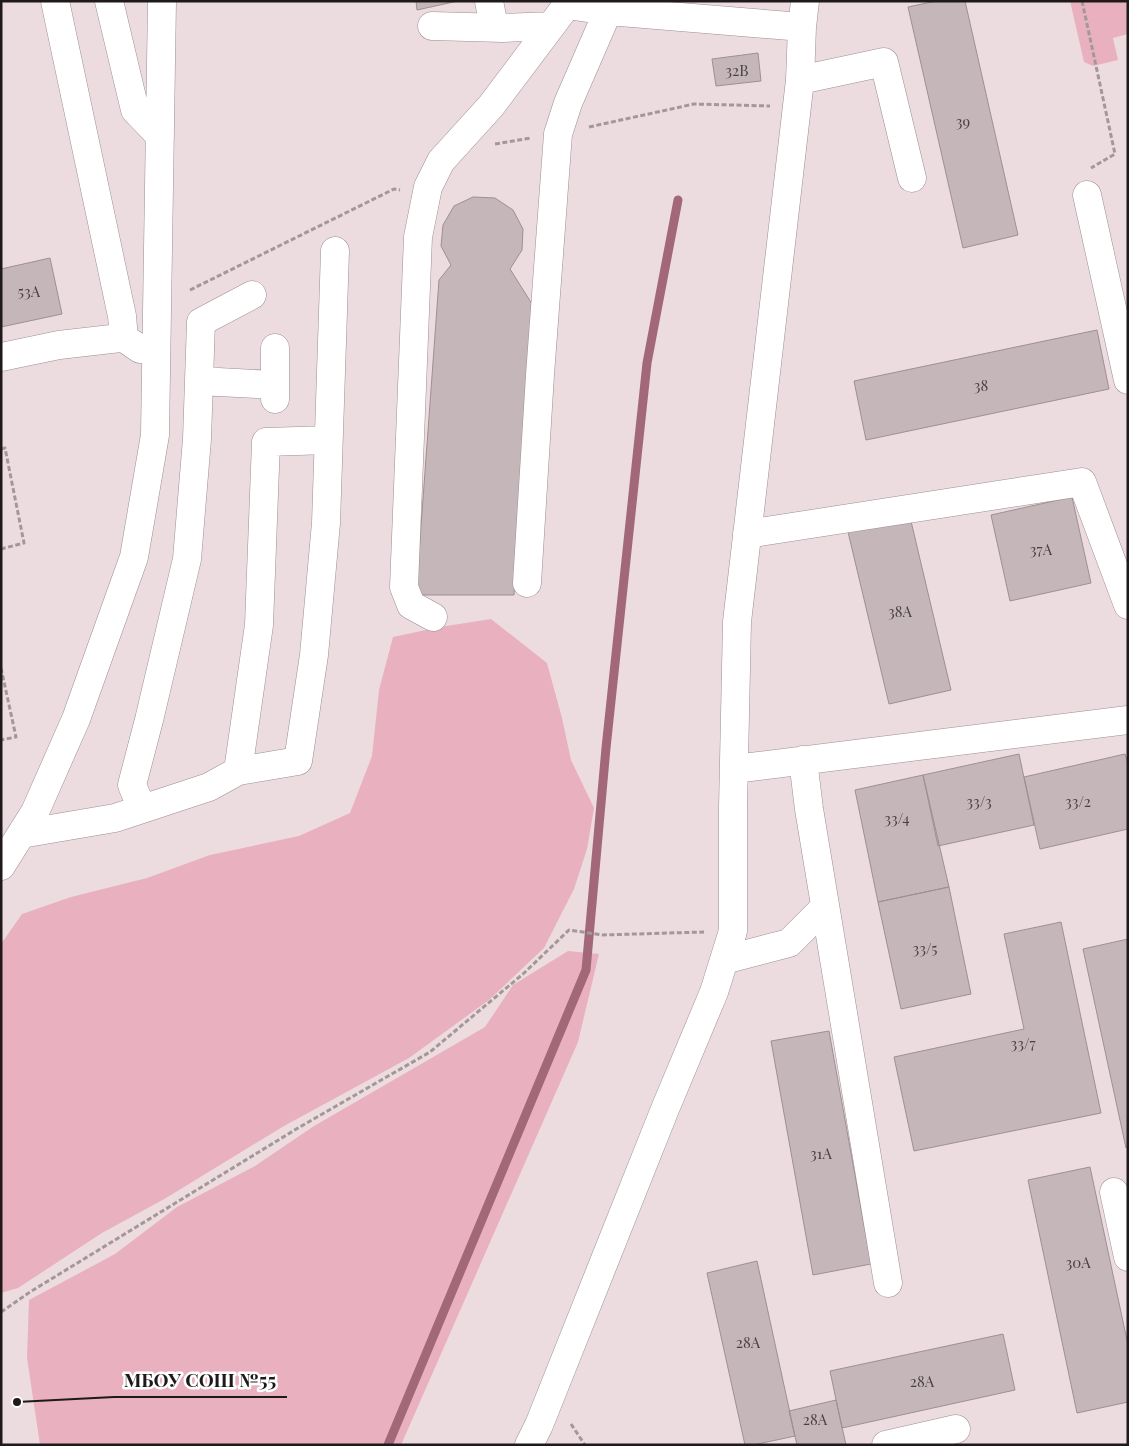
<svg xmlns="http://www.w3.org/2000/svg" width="1129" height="1446" font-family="'Playfair Display',serif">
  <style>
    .green { fill: #e9b0c0 }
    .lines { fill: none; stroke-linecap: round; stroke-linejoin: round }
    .stream { stroke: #a3677a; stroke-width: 9 }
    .building { fill: #c5b6ba; stroke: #9e8f93 }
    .minor-casing { stroke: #9c8e91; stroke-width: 29 }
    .path { stroke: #a3979a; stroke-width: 3; stroke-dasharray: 5 2.5; stroke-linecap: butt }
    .minor { stroke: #fff; stroke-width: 28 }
    .labels { text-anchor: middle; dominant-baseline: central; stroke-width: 5; stroke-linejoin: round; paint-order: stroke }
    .number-label { font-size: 15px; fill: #484043 }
    .leader { fill: none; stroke: #1f191b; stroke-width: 2 }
    .callout-dot { fill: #1f191b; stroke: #fff; stroke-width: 2 }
    .callout-label { font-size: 19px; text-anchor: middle; font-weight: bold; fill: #1f191b; stroke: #fff; stroke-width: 5; stroke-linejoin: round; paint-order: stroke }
  </style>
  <rect width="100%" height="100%" fill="#ecdce0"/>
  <!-- green -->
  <path class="green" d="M1070 1H1127L1128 34 1113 38 1118 60 1093 66 1084 62Z
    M491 619 547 663 562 718 571 760 594 808 587 849 574 889 544 948 489 1000 409 1058 284 1126 166 1198 102 1233 18 1288 1 1293V944L22 914 71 897 147 878 210 855 299 836 350 813 372 756 379 690 393 637 440 627Z
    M568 951 599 954 578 1042 401 1445H40L27 1358 29 1300 115 1254 177 1207 255 1166 314 1126 485 1027 513 985Z"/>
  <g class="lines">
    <!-- stream -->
    <path class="stream" d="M388 1445 586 970 606 748 647 363 678 200"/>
  </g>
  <!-- building -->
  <path class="building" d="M416 1H458L417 10Z
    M936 1H965L1018 235 963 248 908 7Z
    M758 53 761 81 716 86 712 59Z
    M473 197 495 198 513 210 523 229 522 250 510 269 532 304 514 595H416L439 280 451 265 441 246 443 225 454 206Z
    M50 258 62 314 1 327V269Z
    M1097 330 1109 389 866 440 854 381Z
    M1072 497 1091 583 1010 601 991 515Z
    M910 517 951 690 889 704 848 532Z
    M1019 754 1034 825 938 846 923 775Z
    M1125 754 1128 764V829L1040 849 1024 777Z
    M923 775 949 887 878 902 855 790Z
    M949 887 971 994 901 1009 878 902Z
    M1061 922 1101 1113 914 1151 894 1057 1024 1029 1004 934Z
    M1128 939V1147L1126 1148 1083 949Z
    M829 1031 871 1264 813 1275 771 1041Z
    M1090 1167 1128 1345V1402L1077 1413 1028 1180Z
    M757 1261 795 1436 753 1445H745L707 1273Z
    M1003 1334 1015 1390 842 1428 830 1371Z
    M836 1400 846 1445H797L789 1411Z"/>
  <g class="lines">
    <!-- minor casing -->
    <g class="minor-casing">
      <path id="minor" d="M55 1 122 316 124 338
        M109 1 135 110 160 136
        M489 1 494 27
        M432 26 503 28 551 26
        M800 80 884 62 912 178
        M1087 195 1128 380
        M1 357 59 345 120 338H124L140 349
        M199 381 275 385
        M275 399V348
        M747 534 1082 482 1128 605
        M527 583 540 375 558 134 568 103 608 11 802 27
        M433 617 411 605 404 587 418 237 428 187 441 161 491 106 567 5 608 11
        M803 760 809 809 888 1283
        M734 769 1128 720
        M238 771 259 625 266 442 328 440
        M142 809 132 785 149 720 187 559 197 439 201 322 252 295
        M21 834 115 818 209 787 238 771 298 761 314 655 326 523 335 251
        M1 866 35 812 76 719 134 557 155 435 162 1
        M724 960 789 943 825 907
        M1114 1192 1128 1257
        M529 1445 539 1425 665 1109 714 992 733 931V808L737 622 800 80 802 27 805 1
        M886 1445 956 1429"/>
    </g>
    <!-- path -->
    <path class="path" d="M1082 1 1115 154 1091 168
      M589 127 694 104 770 106
      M495 144 531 138
      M190 290 394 189 400 190
      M1 449 5 448 24 543 1 549
      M1 668 16 737 1 740
      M1 1312 30 1292 298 1128 430 1052 523 974 569 930 602 935 704 932
      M571 1424 585 1445"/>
    <!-- minor -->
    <use href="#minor" class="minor"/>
  </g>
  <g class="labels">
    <!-- number labels -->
    <g class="number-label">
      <text x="737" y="70">32В</text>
      <text x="963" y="121">39</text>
      <text x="29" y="291">53А</text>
      <text x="981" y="385">38</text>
      <text x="1041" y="549">37А</text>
      <text x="900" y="611">38А</text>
      <text x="979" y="801">33/3</text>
      <text x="1078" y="801">33/2</text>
      <text x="897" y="818">33/4</text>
      <text x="925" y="948">33/5</text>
      <text x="1023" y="1043">33/7</text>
      <text x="821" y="1153">31А</text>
      <text x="1078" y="1262">30А</text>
      <text x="748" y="1342">28А</text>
      <text x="922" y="1381">28А</text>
      <text x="815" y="1419">28А</text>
    </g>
  </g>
  <!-- callouts -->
  <path class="leader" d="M17 1402L114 1397H287"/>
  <circle class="callout-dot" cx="17" cy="1402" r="5"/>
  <g class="callout-label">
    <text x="200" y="1387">МБОУ СОШ №55</text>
  </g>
  <!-- border -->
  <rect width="1129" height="1446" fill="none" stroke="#1f191b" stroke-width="5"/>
</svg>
